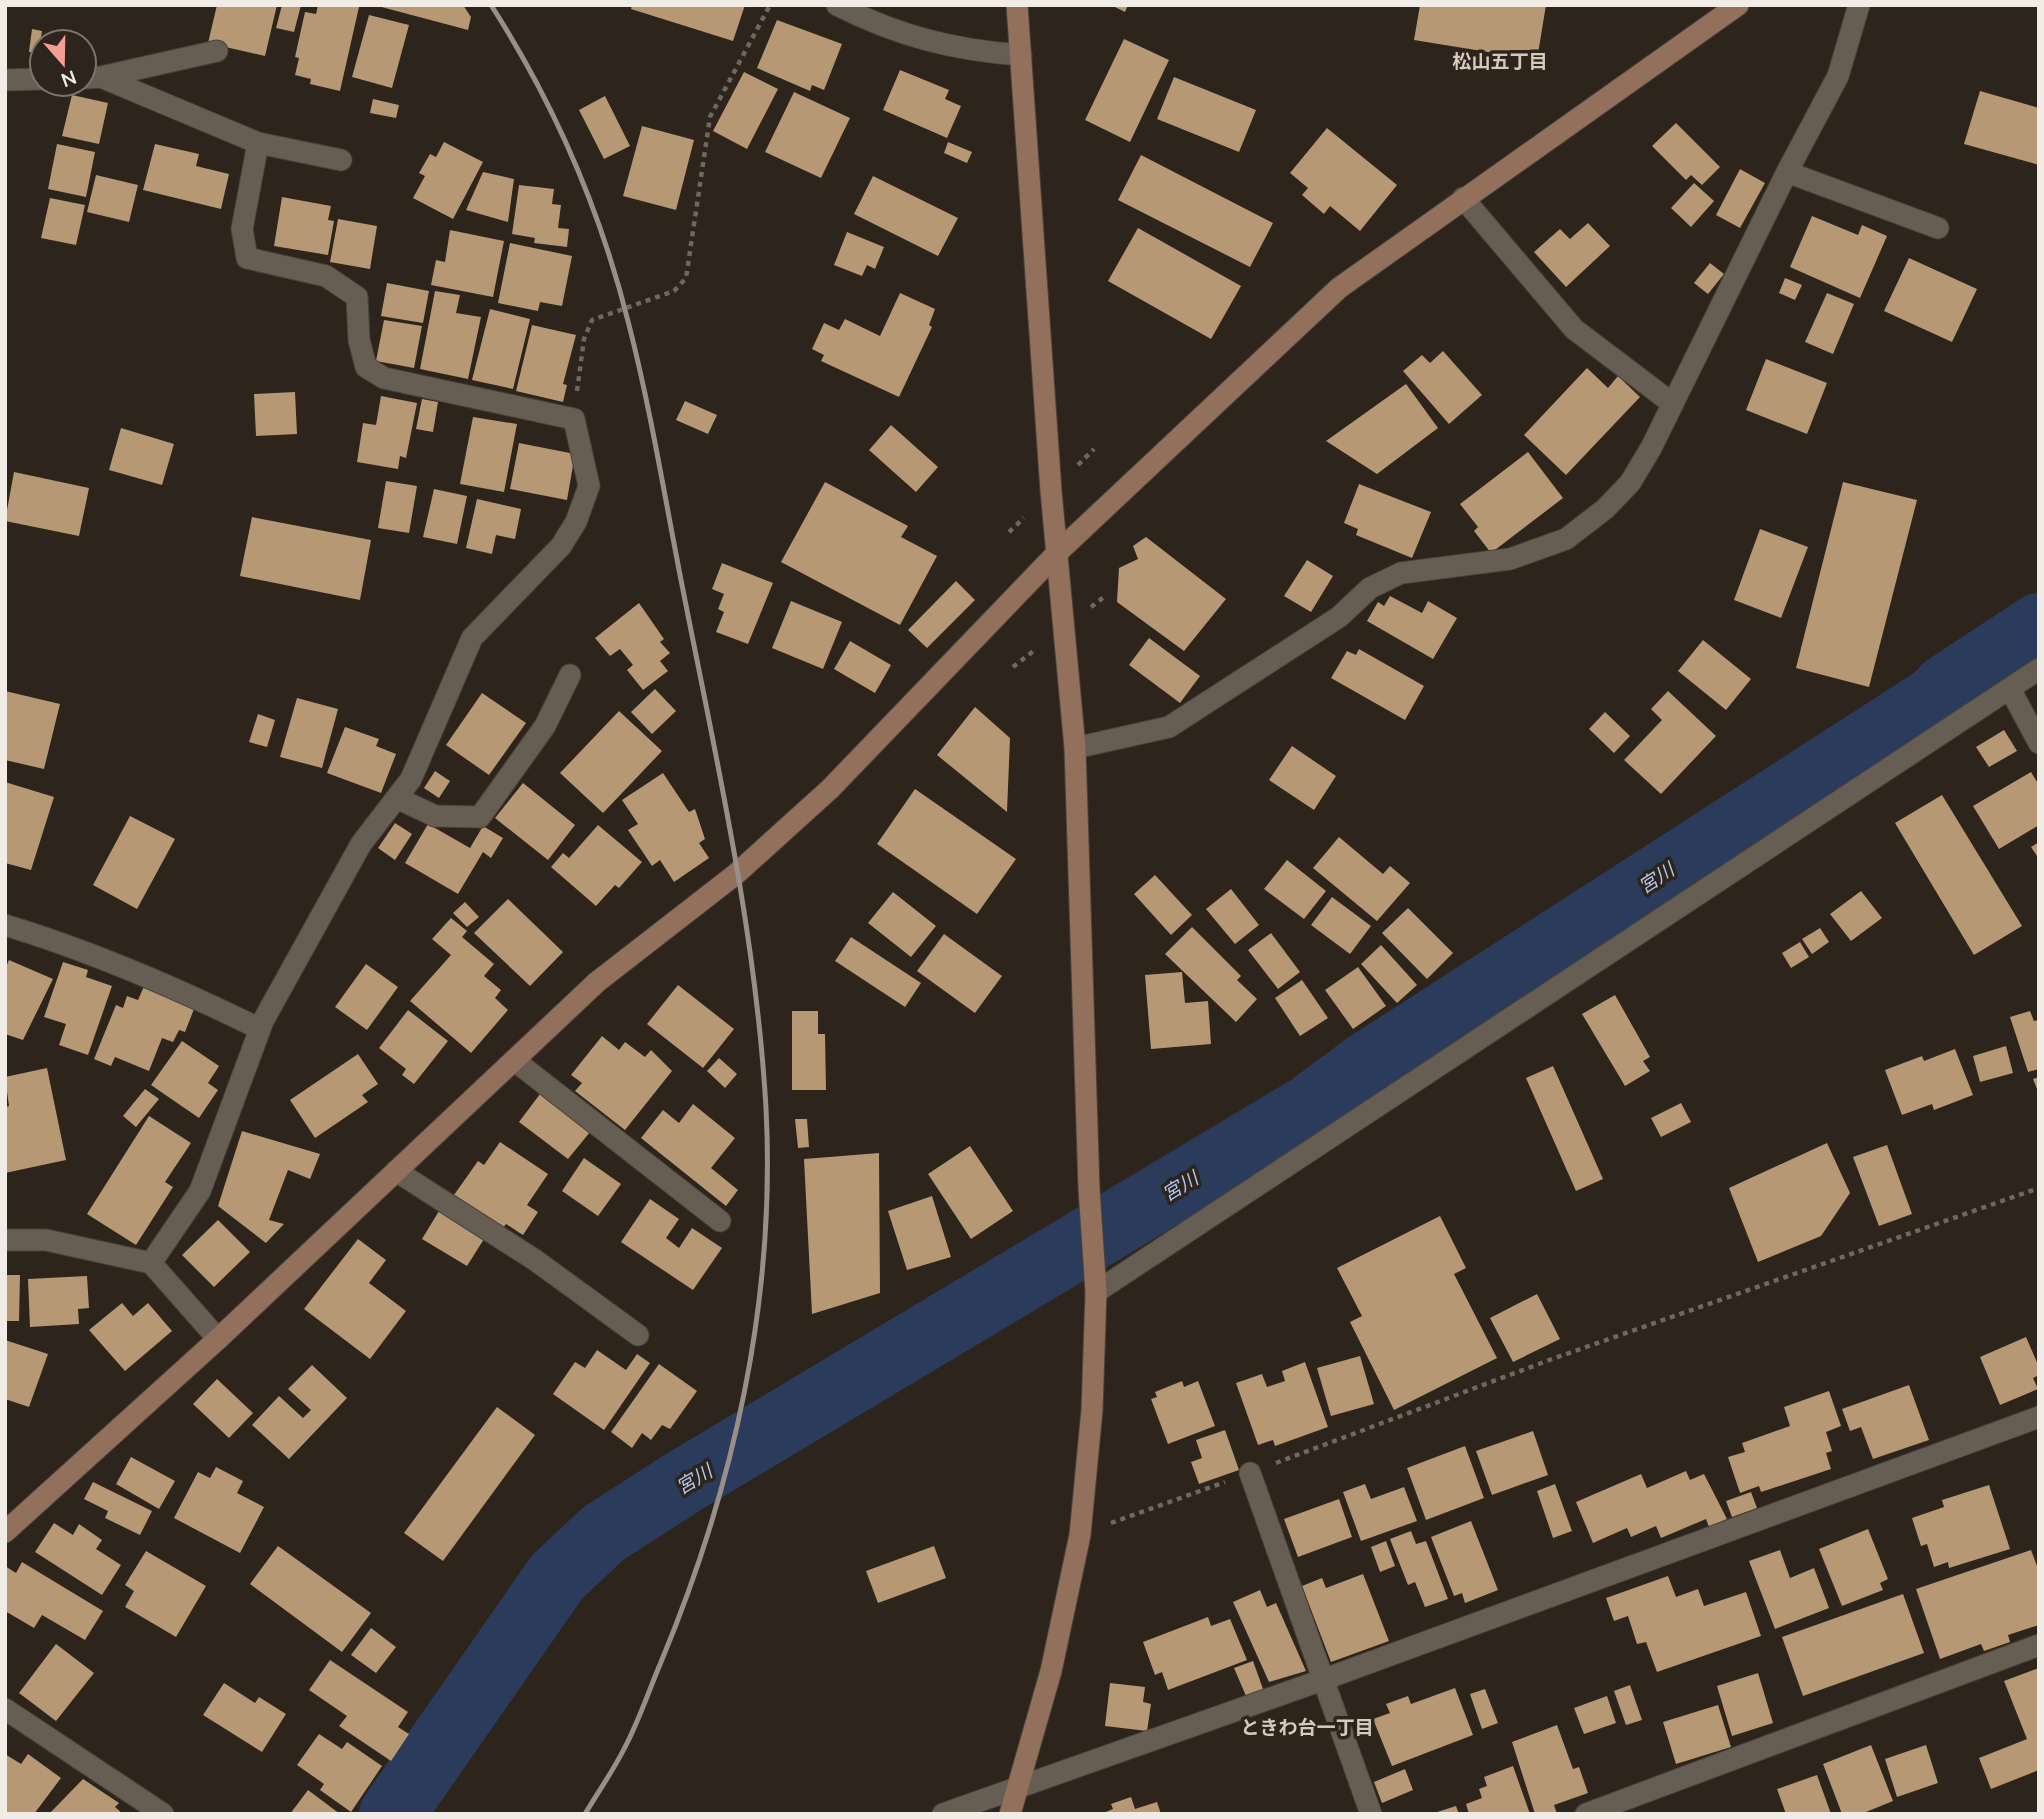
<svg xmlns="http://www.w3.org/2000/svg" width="2044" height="1819" font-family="Mulish,'Noto Sans JP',sans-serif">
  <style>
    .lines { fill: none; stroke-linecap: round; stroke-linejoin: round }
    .river { stroke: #2b3b5b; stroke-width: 66 }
    .building { fill: #b69875 }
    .lane-casing { stroke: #4a433b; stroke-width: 23 }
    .street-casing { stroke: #4a433b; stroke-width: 23 }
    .secondary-casing { stroke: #4a433b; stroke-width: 23 }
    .path { stroke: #706860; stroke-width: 4.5; stroke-dasharray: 5 5; stroke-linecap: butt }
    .lane { stroke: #675e53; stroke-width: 21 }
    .street { stroke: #675e53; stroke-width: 21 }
    .secondary { stroke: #93705c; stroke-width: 21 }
    .rail { stroke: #978f88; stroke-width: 5 }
    .labels { text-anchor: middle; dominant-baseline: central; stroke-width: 7; stroke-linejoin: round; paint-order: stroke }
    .neighbourhood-label { font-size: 19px; font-weight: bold; fill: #d5cabd; stroke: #2d241b }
    .water-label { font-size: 19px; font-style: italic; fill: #b0c8f7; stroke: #2d241b }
  </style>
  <rect width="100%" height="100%" fill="#2d241b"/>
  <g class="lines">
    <!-- river -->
    <path class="river" d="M392 1814 557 1577 604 1533 685 1481 1310 1107 1365 1066 1936 698 1946 687 2039 626"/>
  </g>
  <!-- building -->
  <path class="building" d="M217 5H277L265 56 208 43Z
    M282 5H301L294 32 276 28Z
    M318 5 359 7 340 91 310 84 311 79 295 75 299 58 295 57 305 12 316 14Z
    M374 5H463L471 17 468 30Z
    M632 5H745L733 41 631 9Z
    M1111 5H1128L1125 12Z
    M1420 5H1546L1537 60 1414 40Z
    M369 15 409 25 392 88 352 77Z
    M777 20 842 44 824 90 812 85 810 91 757 68Z
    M32 29 42 31 39 53 29 52Z
    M1124 39 1169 60 1130 142 1085 120Z
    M900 70 949 90 945 99 961 106 947 138 883 110Z
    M744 72 778 89 747 149 713 131Z
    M1174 77 1256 110 1239 152 1157 119Z
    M1980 91 2039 108V165L1964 144Z
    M794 92 850 118 821 178 765 152Z
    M72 95 108 103 99 144 62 136Z
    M605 96 630 146 604 159 579 110Z
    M373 99 399 105 396 118 370 113Z
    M1676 123 1720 167 1702 185 1691 175 1686 180 1652 146Z
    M642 126 694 140 676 210 623 196Z
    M1327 128 1397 185 1360 231 1330 206 1324 214 1302 195 1308 188 1290 173Z
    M444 142 483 162 453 219 413 198 425 176 419 173 430 154 436 157Z
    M948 142 972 152 967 163 944 153Z
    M57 144 95 152 86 197 48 189Z
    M155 144 199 154 196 166 229 174 221 209 143 190Z
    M1141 155 1273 223 1250 267 1118 200Z
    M1740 169 1765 183 1740 228 1716 215Z
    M483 172 514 179 508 222 466 210Z
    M96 175 138 185 129 222 87 212Z
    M873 176 958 218 938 256 854 214Z
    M1694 183 1714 201 1691 227 1671 208Z
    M519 185 554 189 552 204 561 205 558 228 569 229 567 247 534 243 535 238 512 234Z
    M282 197 331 206 328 220 334 221 328 255 274 246Z
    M50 198 85 205 76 245 41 238Z
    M1812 216 1858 235 1862 225 1887 236 1860 298 1790 267Z
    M338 219 377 226 370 269 330 262Z
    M1588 223 1610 246 1566 287 1534 252 1560 229 1570 239Z
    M1138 228 1241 286 1211 339 1108 281Z
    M450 230 504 241 493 297 431 285 436 260 445 262Z
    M847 232 884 247 875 269 867 265 862 276 834 265Z
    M510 243 572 256 562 306 540 302 538 311 498 303Z
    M1909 258 1977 289 1952 342 1884 311Z
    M1710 263 1724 274 1708 294 1694 283Z
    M1785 278 1802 285 1795 300 1779 293Z
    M387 283 429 291 423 323 381 316Z
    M435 291 460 295 456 313 481 317 468 379 420 369Z
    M900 293 935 309 929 325 932 327 899 397 821 361 824 355 812 349 824 323 839 330 845 319 880 336Z
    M1827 293 1854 304 1833 354 1805 342Z
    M490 309 530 319 513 389 472 380Z
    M384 320 422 326 414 368 376 361Z
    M532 325 576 335 563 384 567 385 563 402 516 391Z
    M1443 351 1482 395 1449 424 1403 371 1422 355 1430 363Z
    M1766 359 1827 383 1807 434 1746 410Z
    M1587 368 1608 388 1618 376 1640 397 1566 475 1524 435Z
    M1406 384 1438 428 1377 474 1326 441Z
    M295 392 297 434 256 436 254 394Z
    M381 396 417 403 406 458 400 456 398 469 357 462 363 423 376 425Z
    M422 399 438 402 433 432 416 429Z
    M685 401 717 415 708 434 676 420Z
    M473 417 517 424 504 492 460 484Z
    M891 425 938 467 916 492 869 450Z
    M121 428 174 444 162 485 109 470Z
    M519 443 575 454 567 500 510 489Z
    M1528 452 1563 498 1491 553 1474 531 1478 527 1460 504Z
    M14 472 89 488 79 536 5 521Z
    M386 481 417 486 409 533 378 528Z
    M825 482 908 526 901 537 937 556 900 625 781 562Z
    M1843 482 1917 500 1869 687 1796 668Z
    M1359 484 1431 512 1412 558 1356 535 1358 529 1344 523Z
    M434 489 467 496 457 544 423 537Z
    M477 499 521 509 515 539 496 535 492 554 466 548Z
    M252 517 371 540 360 600 240 576Z
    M1760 529 1808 547 1781 618 1734 600Z
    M1146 537 1226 599 1184 651 1117 602 1119 568 1138 559 1133 546Z
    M1307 560 1333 576 1311 612 1284 596Z
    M722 563 773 583 748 644 716 632 724 612 718 609 724 594 712 589Z
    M956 581 975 600 927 648 908 630Z
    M1390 596 1422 613 1428 601 1457 618 1433 659 1367 621 1378 602 1384 606Z
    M791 601 842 622 823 669 772 648Z
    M639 603 664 639 660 642 670 653 660 661 668 671 643 690 627 670 633 665 620 649 610 656 595 638Z
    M1149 638 1200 676 1180 703 1129 665Z
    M1703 640 1751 679 1726 710 1678 671Z
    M850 641 891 665 875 693 834 669Z
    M1359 649 1424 686 1405 720 1331 678 1347 651 1356 655Z
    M655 689 676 711 652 734 631 712Z
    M5 691 60 704 44 769 5 760Z
    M1668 691 1716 736 1661 794 1624 760 1662 720 1651 709Z
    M482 693 526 723 489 775 446 745Z
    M297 698 338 709 322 768 280 757Z
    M975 707 1010 738 1007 812 937 755Z
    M619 711 662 751 603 813 560 773Z
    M1605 712 1630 736 1614 753 1589 729Z
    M258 714 275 720 267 747 249 742Z
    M345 727 379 739 376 746 396 754 381 793 327 773Z
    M2004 730 2017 751 1989 767 1976 747Z
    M1292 746 1336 776 1314 810 1269 780Z
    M435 771 450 781 439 798 424 788Z
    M2031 772 2039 785V825L1999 849 1973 806Z
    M663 773 689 812 695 809 705 839 699 843 709 858 674 882 660 860 652 866 628 830 638 824 622 800Z
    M5 782 54 797 31 870 5 863Z
    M523 783 575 825 548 860 495 818Z
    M915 789 1016 859 977 914 877 844Z
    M1942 795 2022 926 1974 955 1895 823Z
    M130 816 175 839 137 909 93 885Z
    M395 823 412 834 395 860 378 848Z
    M428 824 470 848 483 826 503 838 491 858 483 852 458 894 405 863Z
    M598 825 642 862 619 888 615 885 596 906 551 867 563 853 569 858Z
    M1339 837 1383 874 1390 866 1410 883 1377 921 1313 868Z
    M2039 842V859L2031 847Z
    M1287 860 1326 891 1304 919 1264 889Z
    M1155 875 1192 915 1171 935 1134 894Z
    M1231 889 1259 925 1235 944 1206 909Z
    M1861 891 1882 918 1851 941 1830 914Z
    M893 892 936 926 911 957 868 923Z
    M1332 897 1371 926 1350 954 1311 925Z
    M508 899 563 952 530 986 474 933Z
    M465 902 479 917 467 927 453 913Z
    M1408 908 1453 953 1427 979 1382 933Z
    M451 918 467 931 462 937 494 964 484 976 501 990 495 998 508 1010 471 1053 410 1001 451 955 432 939Z
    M1192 927 1241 976 1237 980 1257 999 1236 1022 1165 954Z
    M1820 928 1829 942 1812 954 1802 939Z
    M1271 933 1300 972 1278 989 1248 950Z
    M944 934 1002 976 975 1013 917 971Z
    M851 937 921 983 905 1007 835 961Z
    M1800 942 1809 957 1791 968 1782 953Z
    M1381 945 1417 985 1397 1003 1361 964Z
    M9 960 53 979 23 1040 5 1034V969Z
    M63 962 88 970 86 977 112 986 88 1055 59 1045 66 1024 44 1017Z
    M366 964 398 987 367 1030 335 1007Z
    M1358 967 1386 1006 1353 1029 1325 990Z
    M1182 972 1185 1003 1208 1001 1211 1044 1151 1049 1145 975Z
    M1302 980 1328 1018 1300 1036 1275 998Z
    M145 984 196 1004 185 1032 179 1030 173 1042 162 1038 149 1071 115 1057 111 1066 94 1059 116 1005 123 1008 127 996 138 1000Z
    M678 985 734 1029 703 1068 647 1024Z
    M1615 995 1650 1057 1643 1061 1650 1071 1625 1086 1582 1014Z
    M408 1010 448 1041 414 1084 402 1075 406 1069 379 1048Z
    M792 1011H818V1034H825L826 1090H792Z
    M2030 1011 2034 1021 2039 1020V1069L2028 1072 2010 1017Z
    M602 1036 619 1050 625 1042 645 1057 651 1050 672 1071 625 1130 575 1091 582 1083 571 1075Z
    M182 1041 219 1066 208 1083 218 1090 199 1118 151 1085Z
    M2006 1046 2013 1073 1980 1082 1973 1056Z
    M1955 1049 1973 1095 1934 1110 1932 1104 1902 1115 1885 1070 1922 1056 1924 1061Z
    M358 1054 378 1084 362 1095 368 1102 315 1138 290 1100Z
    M719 1058 737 1074 725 1088 707 1071Z
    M1553 1066 1603 1179 1576 1191 1526 1078Z
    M47 1068 66 1160 5 1173V1107L9 1106 5 1077Z
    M2039 1077V1094L2033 1079Z
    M145 1089 159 1099 136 1127 123 1116Z
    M540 1094 590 1132 568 1159 519 1122Z
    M1681 1103 1691 1122 1661 1137 1651 1118Z
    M693 1104 735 1138 711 1168 738 1190 726 1206 641 1138 663 1110 679 1123Z
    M149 1116 191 1143 165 1182 173 1187 136 1245 87 1214Z
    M795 1119H807L809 1147 798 1148Z
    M242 1131 320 1154 310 1179 288 1170 269 1220 284 1224 266 1243 218 1206Z
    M500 1142 548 1174 527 1205 538 1212 523 1235 506 1224 503 1228 454 1195 478 1161 484 1165Z
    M1827 1143 1850 1193 1821 1236 1758 1262 1729 1188Z
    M1887 1145 1912 1214 1879 1226 1853 1157Z
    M970 1146 1013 1211 971 1239 928 1174Z
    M879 1153 880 1293 812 1314 804 1159Z
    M584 1158 621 1184 598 1216 562 1191Z
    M932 1196 951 1257 907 1270 888 1211Z
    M650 1199 679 1219 666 1238 679 1248 692 1228 722 1248 693 1290 621 1242Z
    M439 1211 484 1239 467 1266 422 1239Z
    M1440 1216 1466 1268 1454 1274 1497 1358 1394 1410 1350 1322 1362 1316 1337 1268Z
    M218 1220 250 1252 214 1287 182 1255Z
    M358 1239 386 1260 369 1283 406 1311 370 1359 304 1309Z
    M5 1275H20L19 1321H5Z
    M87 1276 89 1308 78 1309 79 1324 30 1327 28 1279Z
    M1537 1294 1560 1339 1513 1362 1490 1318Z
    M122 1303 133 1316 148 1303 172 1331 125 1371 89 1330Z
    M2026 1337 2039 1367V1375L2033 1378 2038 1389 2000 1405 1980 1357Z
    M5 1340 48 1354 29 1407 5 1399Z
    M597 1350 626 1370 637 1354 650 1363 604 1430 553 1394 575 1362 585 1368Z
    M1360 1356 1374 1404 1331 1416 1317 1368Z
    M1305 1362 1328 1427 1275 1446 1273 1440 1258 1445 1236 1383 1262 1374 1267 1387 1285 1381 1282 1371Z
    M659 1364 697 1391 670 1429 662 1425 651 1440 642 1433 632 1448 611 1432Z
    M312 1365 347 1398 289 1459 252 1425 279 1396 303 1418 311 1410 288 1389Z
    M217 1379 253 1413 229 1438 193 1404Z
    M1182 1381 1184 1387 1198 1381 1215 1426 1168 1444 1151 1399 1157 1397 1155 1392Z
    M1909 1385 1929 1440 1873 1459 1861 1427 1850 1431 1842 1409Z
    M1829 1391 1841 1426 1826 1432 1832 1451 1826 1453 1831 1469 1761 1492 1759 1486 1740 1493 1728 1457 1745 1452 1742 1443 1790 1426 1784 1407Z
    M497 1407 535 1435 443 1561 404 1533Z
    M1225 1430 1239 1470 1199 1484 1191 1462 1202 1458 1196 1440Z
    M1533 1431 1548 1475 1492 1495 1476 1451Z
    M1465 1446 1484 1498 1426 1520 1407 1468Z
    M131 1457 175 1481 159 1509 116 1484Z
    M216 1467 243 1481 237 1493 264 1507 240 1553 174 1518 198 1472 210 1478Z
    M1686 1471 1690 1480 1704 1474 1727 1519 1709 1527 1706 1519 1661 1538 1656 1526 1631 1537 1627 1528 1593 1543 1576 1502 1641 1474 1647 1488Z
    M93 1482 152 1511 140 1535 105 1518 108 1511 84 1499Z
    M1365 1484 1371 1499 1404 1487 1417 1521 1361 1541 1343 1492Z
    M1555 1484 1572 1531 1553 1538 1537 1491Z
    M1989 1485 2010 1549 1949 1568 1948 1562 1934 1567 1927 1544 1921 1546 1912 1518 1944 1507 1942 1500Z
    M1751 1492 1757 1508 1732 1517 1726 1501Z
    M1339 1499 1352 1537 1298 1557 1284 1519Z
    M1471 1521 1498 1590 1465 1603 1462 1593 1454 1596 1431 1537Z
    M54 1523 73 1535 79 1524 102 1540 96 1549 121 1565 102 1595 35 1552Z
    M1868 1529 1888 1579 1880 1583 1883 1590 1842 1606 1819 1549Z
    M1411 1531 1416 1544 1426 1541 1448 1599 1425 1607 1415 1582 1408 1585 1390 1539Z
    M1386 1541 1395 1566 1380 1572 1371 1547Z
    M278 1546 371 1613 342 1652 250 1584Z
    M934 1546 946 1578 878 1603 866 1571Z
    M1780 1550 1790 1578 1814 1568 1829 1608 1775 1629 1749 1561Z
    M2031 1550 2039 1571V1625L2008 1635 2010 1642 1984 1651 1981 1644 1940 1659 1916 1589Z
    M146 1551 206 1586 176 1637 125 1607 134 1591 125 1585Z
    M22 1562 103 1611 85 1640 42 1615 34 1628 5 1611V1566L16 1573Z
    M1363 1574 1389 1641 1331 1662 1302 1586 1322 1578 1326 1588Z
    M1668 1576 1676 1597 1698 1589 1704 1606 1746 1592 1761 1636 1657 1672 1646 1642 1637 1644 1628 1616 1614 1621 1606 1598Z
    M1260 1590 1267 1607 1276 1603 1306 1671 1269 1682 1233 1602Z
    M1903 1594 1924 1653 1803 1696 1782 1637Z
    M1208 1617 1211 1626 1230 1619 1247 1660 1168 1690 1162 1672 1155 1675 1143 1642Z
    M371 1628 396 1647 376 1673 351 1655Z
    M56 1644 94 1673 56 1721 19 1693Z
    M330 1660 408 1712 398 1727 409 1734 391 1761 339 1726 347 1716 309 1690Z
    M1253 1661 1263 1689 1246 1696 1234 1668Z
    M2039 1668V1770L1991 1789 1979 1758 2027 1739 2004 1681Z
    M1758 1673 1773 1723 1732 1736 1717 1686Z
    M224 1683 255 1703 259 1697 286 1714 262 1752 203 1715Z
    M1110 1683 1145 1687 1143 1702 1151 1704 1147 1731 1105 1726Z
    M1630 1685 1642 1720 1626 1725 1614 1691Z
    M1455 1688 1473 1735 1392 1766 1373 1719 1390 1713 1386 1704 1408 1696 1411 1704Z
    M1485 1689 1498 1723 1482 1729 1470 1694Z
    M1607 1696 1616 1723 1584 1734 1574 1708Z
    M1718 1705 1731 1747 1676 1764 1663 1722Z
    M1557 1725 1573 1769 1579 1767 1588 1793 1554 1805 1557 1814H1535L1512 1742Z
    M319 1734 342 1749 347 1742 382 1766 351 1812 320 1790 324 1784 297 1765Z
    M1871 1745 1893 1801 1861 1814H1842L1823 1764Z
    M1926 1745 1938 1783 1897 1797 1885 1759Z
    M5 1754 21 1764 28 1754 61 1778 34 1814H5Z
    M1513 1766 1530 1814H1469L1466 1804 1482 1798 1479 1789 1487 1786 1484 1777Z
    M1405 1769 1413 1790 1382 1803 1374 1782Z
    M1817 1775 1831 1814H1786L1777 1789Z
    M83 1779 119 1803 115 1807 123 1814H49Z
    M308 1790 340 1814H290Z
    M1131 1797 1135 1809 1157 1802 1161 1814H1101L1113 1809 1111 1804Z
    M1456 1806 1459 1814H1434V1813Z"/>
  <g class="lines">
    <!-- lane casing -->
    <g class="lane-casing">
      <path id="lane" d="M101 77 258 143 341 160
        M84 78 101 77 217 51
        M5 80 42 79
        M1787 172 1938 228
        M1463 198 1574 329 1673 404
        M1075 748 1169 727 1339 617 1370 588 1401 573 1510 559 1566 539 1605 509 1630 483 1651 448 1787 172 1838 76 1859 5
        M397 798 435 816 480 817 545 726 570 675
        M5 925C94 952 177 988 260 1029
        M514 1060 720 1221
        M396 1171 535 1260 638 1335
        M151 1263 200 1191 263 1021 361 844 411 779 472 638 561 546 576 522 589 486 574 419 384 378 366 367 359 340 357 297 326 276 247 258 242 229 258 143
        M5 1709 163 1814"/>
    </g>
    <!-- street casing -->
    <g class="street-casing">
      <path id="street" d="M837 5C898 36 953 50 1021 55
        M2010 689 2039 743
        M5 1240H46L151 1263 218 1339
        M1096 1292 2039 669
        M1250 1473 1371 1814
        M943 1814 1325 1679 2039 1417
        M1586 1814 2039 1645"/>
    </g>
    <!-- secondary casing -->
    <g class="secondary-casing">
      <path id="secondary" d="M5 1532 218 1339 597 982 736 874 830 789 1058 552 1339 288 1738 5
        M1010 1814 1051 1671 1080 1535 1092 1410 1096 1292 1089 1189 1075 748 1051 491 1017 5"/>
    </g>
    <!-- path -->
    <path class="path" d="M577 391 584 339 592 320 674 291 686 278 710 117 770 5
      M1078 465 1094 449
      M1009 532 1024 518
      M1091 607 1104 597
      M1013 667 1036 649
      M1276 1463 1552 1359 2039 1188
      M1111 1523 1225 1482"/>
    <!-- lane -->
    <use href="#lane" class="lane"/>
    <!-- street -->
    <use href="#street" class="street"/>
    <!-- secondary -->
    <use href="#secondary" class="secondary"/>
    <!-- rail -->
    <path class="rail" d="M491 5C554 103 601 212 629 325 651 411 665 499 682 585 716 758 756 933 766 1108 776 1298 734 1487 661 1662 649 1690 639 1721 624 1749 613 1771 598 1792 585 1814"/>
  </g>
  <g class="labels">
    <!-- neighbourhood labels -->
    <g class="neighbourhood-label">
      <text x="1500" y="61">松山五丁目</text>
      <text x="1307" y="1727">ときわ台一丁目</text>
    </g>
    <!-- water labels -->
    <g class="water-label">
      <text transform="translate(1656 878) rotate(-33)">宮川</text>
      <text transform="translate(1180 1186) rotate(-31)">宮川</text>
      <text transform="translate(694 1479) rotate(-31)">宮川</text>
    </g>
  </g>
  <!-- border -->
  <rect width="2044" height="1819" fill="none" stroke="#f2ece6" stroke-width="14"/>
  <!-- north arrow -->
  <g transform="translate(63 63) rotate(160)"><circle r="33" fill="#2d241b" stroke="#7c746c" stroke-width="2"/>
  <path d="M0-5L12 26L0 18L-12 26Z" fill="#f59c95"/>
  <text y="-10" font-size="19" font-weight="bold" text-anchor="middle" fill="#f2ece6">N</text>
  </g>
</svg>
